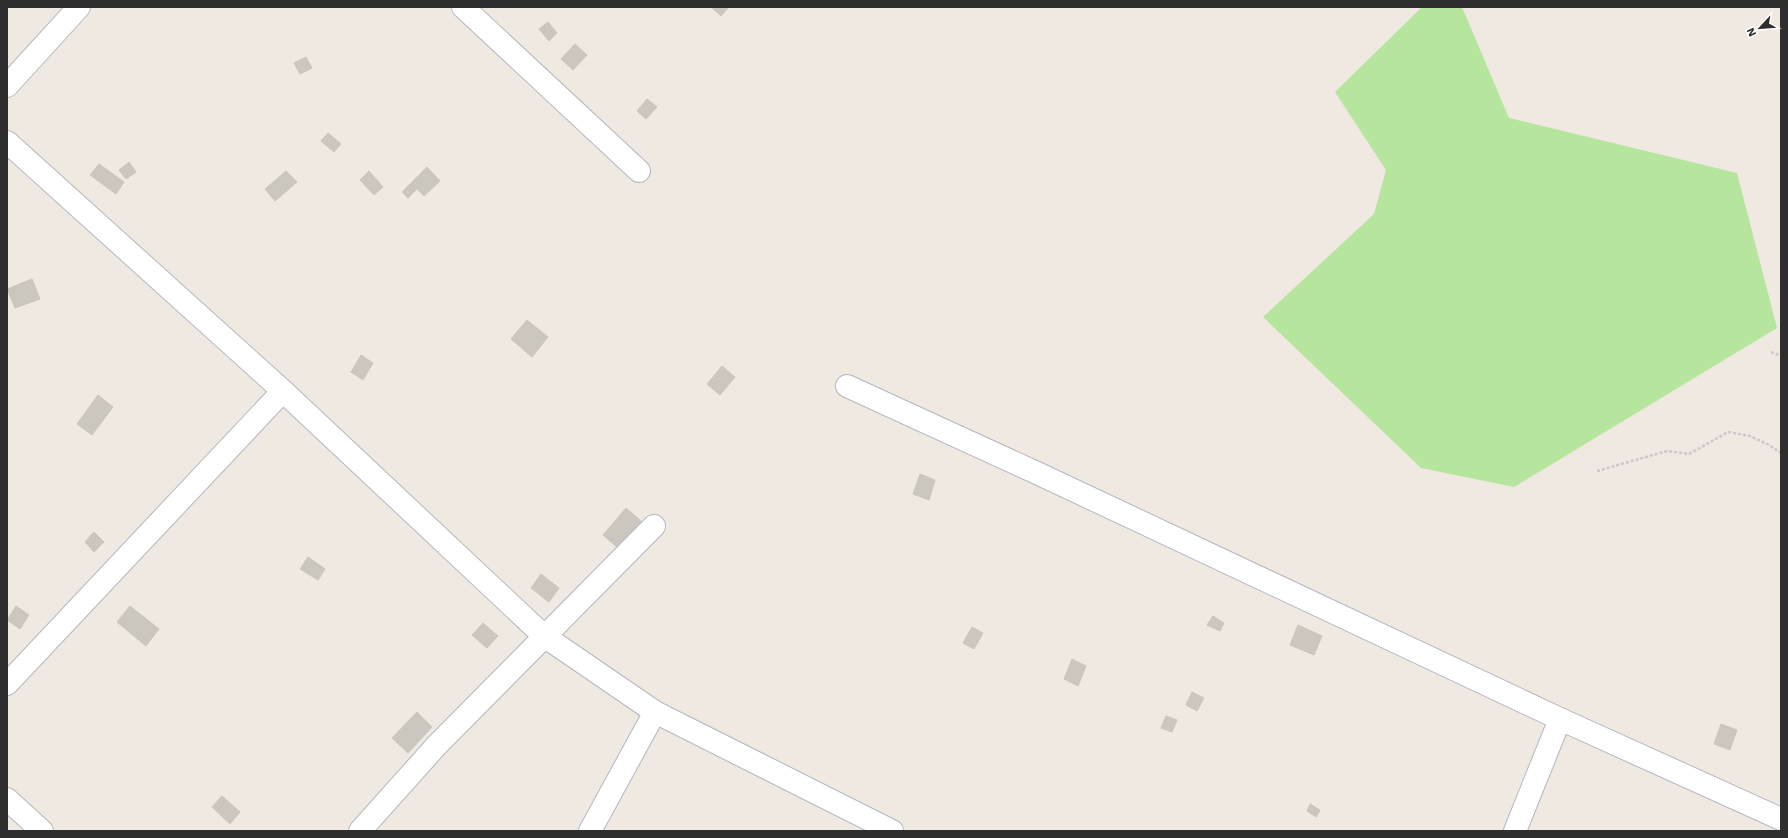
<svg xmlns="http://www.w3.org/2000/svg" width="1788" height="838" font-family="'Work Sans',sans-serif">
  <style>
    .green { fill: #b6e59e }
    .building { fill: #cbc7bf; stroke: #cbc5ba }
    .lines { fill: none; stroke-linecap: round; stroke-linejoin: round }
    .minor-casing { stroke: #b4b7c1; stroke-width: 24 }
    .path { stroke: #c9c9c9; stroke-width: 2.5; stroke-dasharray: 3 2; stroke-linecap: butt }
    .minor { stroke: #fff; stroke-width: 22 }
  </style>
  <rect width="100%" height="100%" fill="#efe9e1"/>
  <!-- green -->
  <path class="green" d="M1422 7H1462L1509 118 1737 173 1777 328 1514 487 1421 468 1263 317 1374 214 1386 170 1335 92Z"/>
  <!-- building -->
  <path class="building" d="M711 7H729L721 16Z
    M548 22 557 33 549 41 539 29Z
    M575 44 587 55 573 70 561 59Z
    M306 57 312 68 300 74 294 63Z
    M647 99 657 107 646 119 637 111Z
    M328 133 341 144 334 152 321 141Z
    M129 162 136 172 126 179 119 170Z
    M99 164 124 182 116 194 90 175Z
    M427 167 440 181 424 196 417 189 408 198 402 192Z
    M286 171 297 182 275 201 265 189Z
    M369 171 383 187 374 195 360 180Z
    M32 279 40 299 15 308 7 289Z
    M527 320 548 337 532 357 511 339Z
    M361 355 373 363 363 380 351 372Z
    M722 366 735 377 720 395 707 384Z
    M98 395 113 407 92 435 77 424Z
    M920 474 935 480 929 500 913 494Z
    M626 508 641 521 618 548 603 535Z
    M94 532 104 542 94 552 85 542Z
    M308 557 325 569 318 580 300 569Z
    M541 574 559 588 549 602 531 588Z
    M16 606 29 615 20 629 7 620Z
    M130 606 159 629 146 646 117 622Z
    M1213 616 1224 623 1220 631 1207 625Z
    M483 623 498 636 487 648 472 635Z
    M1298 625 1322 636 1314 655 1290 645Z
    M972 627 983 633 974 649 963 643Z
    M1072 659 1086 666 1078 686 1064 679Z
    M1192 692 1204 698 1197 711 1186 705Z
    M417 712 432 727 408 753 392 738Z
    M1166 716 1177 720 1172 732 1161 728Z
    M1721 724 1737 730 1730 750 1714 744Z
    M222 796 240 812 230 824 212 807Z
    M1310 804 1320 810 1316 817 1307 811Z"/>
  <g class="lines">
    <!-- minor casing -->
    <g class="minor-casing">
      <path id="minor" d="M463 7 639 171
        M7 86 79 7
        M7 142 283 391 544 636 655 712 892 831
        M847 386 1037 473 1560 719 1781 819
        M7 684 283 391
        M7 799 42 831
        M360 831 437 745 654 526
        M590 831 655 712
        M1515 831 1560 719"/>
    </g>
    <!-- path -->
    <path class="path" d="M1771 352 1781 356
      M1597 471 1667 451 1689 454 1728 432 1750 436 1769 445 1781 453"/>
    <!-- minor -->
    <use href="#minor" class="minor"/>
  </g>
  <!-- border -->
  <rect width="1788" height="838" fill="none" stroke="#2e2e2e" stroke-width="16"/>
  <!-- north arrow -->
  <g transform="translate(1760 28) rotate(244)" stroke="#ffffff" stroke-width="3" paint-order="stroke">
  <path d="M0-3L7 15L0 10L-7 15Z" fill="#2e2e2e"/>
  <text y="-6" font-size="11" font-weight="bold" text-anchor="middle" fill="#2e2e2e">N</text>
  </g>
</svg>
